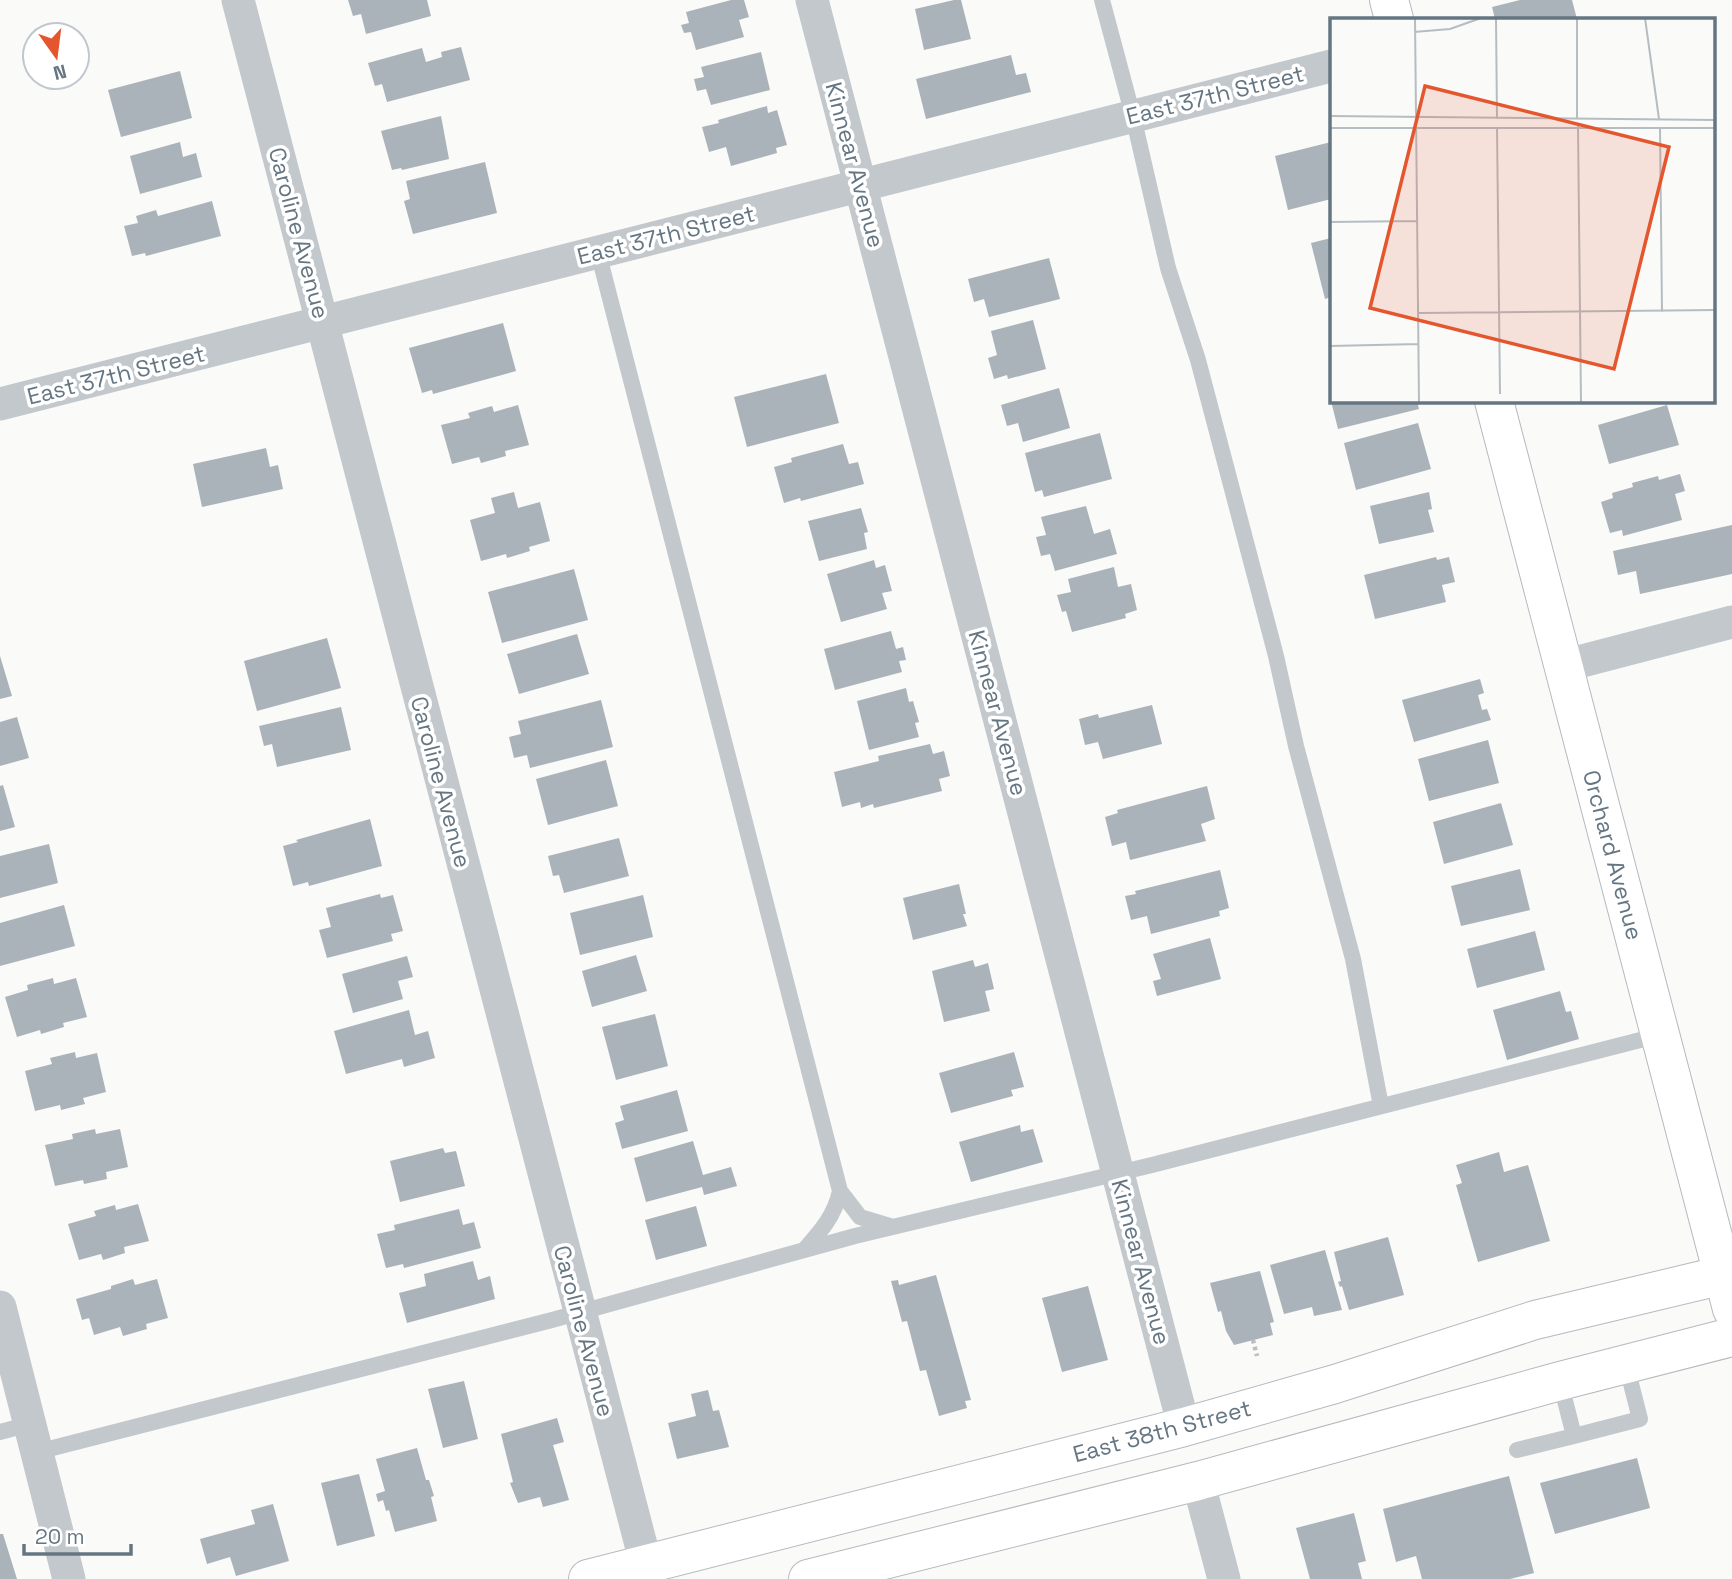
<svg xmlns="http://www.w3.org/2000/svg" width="1732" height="1579" font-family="'Space Grotesk',sans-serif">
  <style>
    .building { fill: #aab3b9 }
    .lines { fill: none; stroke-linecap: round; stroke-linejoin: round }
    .secondary-casing { stroke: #b3babf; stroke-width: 40 }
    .primary-casing { stroke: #b5babe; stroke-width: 40 }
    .path { stroke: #bbbfc2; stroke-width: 4.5; stroke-dasharray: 3.5 3.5; stroke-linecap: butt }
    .lane { stroke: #c3c8cc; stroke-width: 16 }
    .street { stroke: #c3c8cc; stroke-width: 33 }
    .secondary { stroke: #fff; stroke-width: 38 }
    .primary { stroke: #fff; stroke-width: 38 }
    .labels { text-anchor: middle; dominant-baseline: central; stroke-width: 7; stroke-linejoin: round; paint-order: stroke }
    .street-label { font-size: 23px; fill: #657683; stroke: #fff }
    .inset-road { fill: none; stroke: #b5bdc2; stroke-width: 2 }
    .view { fill: #e4572e; fill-opacity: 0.15; stroke: #e4572e; stroke-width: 3.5 }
    .inset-edge { fill: none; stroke: #657683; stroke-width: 3.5 }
  </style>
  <rect width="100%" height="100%" fill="#fafaf8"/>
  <!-- building -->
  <path class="building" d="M348 0H427L431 16 366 34 361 14 353 16Z
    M731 0H744L749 17 739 20 744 37 696 50 691 32 684 33 681 25 689 23 686 12Z
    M954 0H961L971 39 924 50 915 9Z
    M1520 0H1572L1577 19H1495L1492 7Z
    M461 47 470 80 387 102 382 84 375 86 368 63 422 48 426 62 442 57 441 52Z
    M761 52 770 90 711 105 706 89 697 91 694 79 704 77 701 67Z
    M1011 55 1016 75 1026 73 1031 92 926 119 916 79Z
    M180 71 192 118 121 137 108 90Z
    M767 106 768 113 777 110 787 145 776 148 777 153 731 166 726 147 709 152 702 127 719 123 718 120Z
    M441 116 449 159 402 170 401 168 392 170 381 131Z
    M180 142 183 157 196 153 202 177 140 194 130 156Z
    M1331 142V199L1288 210 1275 156Z
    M485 162 497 213 413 234 404 201 410 199 406 181Z
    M212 201 221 236 146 256 145 253 132 256 124 226 138 223 136 216 156 210 158 216Z
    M1331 238V297L1325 299 1311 243Z
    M1049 258 1060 299 989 317 984 299 974 302 968 279Z
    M1033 320 1046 369 1008 379 1007 375 994 379 988 358 997 355 991 331Z
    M503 323 516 371 433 394 432 390 422 393 409 348Z
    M826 374 839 423 747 447 734 397Z
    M1059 388 1070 428 1023 442 1018 423 1007 426 1001 405Z
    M1331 401H1417L1419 409 1338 429Z
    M518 405 529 445 505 451 506 456 481 463 479 457 452 464 441 425 470 418 468 413 492 406 494 412Z
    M1667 405 1679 445 1609 464 1598 425Z
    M1418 423 1431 469 1356 490 1344 443Z
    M1100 433 1112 479 1044 497 1042 490 1035 492 1025 453Z
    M843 444 849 464 858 462 864 484 801 501 800 498 784 503 774 467 792 462 791 458Z
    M266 448 270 467 278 465 283 489 202 507 193 464Z
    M1680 474 1685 491 1675 494 1682 520 1623 536 1622 530 1610 533 1601 502 1613 498 1612 493 1633 487 1632 483 1658 476 1659 480Z
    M514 492 518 508 540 502 550 541 529 547 530 551 507 558 506 554 481 561 470 520 495 513 491 498Z
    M1429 492 1432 509 1428 510 1434 532 1379 544 1370 506Z
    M1086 506 1094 534 1110 529 1117 554 1055 571 1050 554 1041 556 1036 537 1046 535 1041 517Z
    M861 508 868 532 864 533 867 549 819 561 808 521Z
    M1732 525V574L1640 594 1636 571 1618 575 1613 551Z
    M1436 557 1437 560 1449 557 1455 582 1442 585 1446 602 1375 619 1364 575Z
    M874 560 876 568 885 565 892 591 882 593 887 609 841 622 827 574Z
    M1114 567 1118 587 1131 584 1137 610 1125 614 1126 618 1072 632 1066 611 1062 612 1057 595 1071 592 1068 579Z
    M574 569 588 620 502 643 488 592Z
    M891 631 896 649 903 647 906 660 899 661 902 672 835 690 824 649Z
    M577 634 589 674 519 694 507 654Z
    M327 638 341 688 257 711 244 661Z
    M0 656 12 696 0 699Z
    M1480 679 1484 693 1478 695 1482 710 1487 709 1491 720 1414 742 1402 700Z
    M906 688 909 702 913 701 919 722 915 723 919 737 869 750 857 701Z
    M601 700 613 747 530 768 527 755 514 758 509 737 521 734 518 721Z
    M1152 705 1162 744 1103 759 1098 742 1085 745 1079 719 1098 714 1099 718Z
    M341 707 351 750 277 767 272 744 264 746 259 726Z
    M17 717 29 758 0 766V722Z
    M1488 740 1499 783 1429 801 1418 759Z
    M930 744 933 754 944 751 950 776 939 779 942 791 874 808 873 804 861 808 860 802 842 807 834 772 879 761 878 756Z
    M606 760 618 806 548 825 536 779Z
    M3 785 15 827 0 831V786Z
    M1207 786 1215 819 1201 824 1206 841 1130 860 1126 842 1112 846 1105 817 1118 813 1117 810Z
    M1501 803 1513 845 1444 864 1433 822Z
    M370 819 382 866 309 886 308 882 293 886 283 846 298 842 296 840Z
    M619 838 629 876 564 893 559 875 553 876 548 856Z
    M49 844 58 883 0 898V856Z
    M1520 869 1530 910 1461 926 1451 886Z
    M1220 870 1229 908 1219 911 1220 916 1151 934 1147 916 1131 920 1125 896 1136 894 1135 891Z
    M959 884 966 914H963L967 926 913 940 903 898Z
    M380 894 381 898 393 895 403 931 391 934 393 941 327 958 319 930 331 927 326 908Z
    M643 895 653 937 580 955 570 913Z
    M64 905 75 946 0 966V923Z
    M1535 931 1545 970 1477 988 1467 949Z
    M1210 938 1221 979 1157 996 1153 981 1161 979 1153 954Z
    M636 955 647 991 592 1007 582 971Z
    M407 956 413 977 398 981 403 999 353 1013 342 974Z
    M973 960 975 967 988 963 994 989 985 991 990 1011 944 1022 932 971Z
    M53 978 54 984 76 978 87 1017 63 1023 64 1027 41 1034 40 1030 17 1037 5 997 28 990 27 985Z
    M1560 991 1566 1012 1571 1011 1579 1039 1507 1060 1493 1010Z
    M409 1010 415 1035 428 1031 435 1058 404 1067 402 1059 346 1074 334 1031Z
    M655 1014 668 1066 616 1080 602 1027Z
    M75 1052 76 1058 97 1053 106 1092 83 1098 85 1104 61 1110 60 1105 35 1111 25 1071 52 1064 50 1058Z
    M1014 1052 1024 1087 1011 1090 1013 1096 951 1113 939 1073Z
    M677 1090 688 1131 622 1149 615 1123 624 1120 620 1106Z
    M1020 1125 1021 1132 1033 1129 1043 1162 971 1182 959 1142Z
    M95 1129 96 1134 120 1129 128 1167 106 1172 107 1179 84 1184 83 1180 55 1186 45 1145 73 1139 72 1134Z
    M693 1141 703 1175 731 1167 737 1186 704 1195 702 1187 646 1202 634 1158Z
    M443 1148 445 1153 456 1151 465 1186 400 1202 390 1161Z
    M1499 1152 1504 1172 1528 1165 1550 1241 1478 1262 1456 1185 1462 1183 1456 1165Z
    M138 1204 149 1241 124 1247 125 1253 103 1260 101 1254 79 1260 68 1224 96 1216 94 1211 115 1205 116 1210Z
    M696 1206 707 1246 656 1260 645 1220Z
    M459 1209 463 1225 474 1222 481 1248 404 1268 403 1264 386 1268 377 1234 395 1230 394 1225Z
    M1388 1237 1404 1295 1349 1310 1342 1286 1340 1287 1338 1282 1341 1281 1334 1252Z
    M1325 1250 1342 1310 1314 1316 1312 1307 1284 1314 1270 1265Z
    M473 1261 478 1280 490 1276 495 1299 407 1323 399 1293 426 1286 424 1274Z
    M1260 1271 1274 1322 1270 1323 1273 1335 1234 1345 1226 1331 1221 1311 1218 1312 1210 1283Z
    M936 1275 971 1400 965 1401 967 1408 939 1416 926 1370 920 1371 907 1321 902 1322 891 1281 898 1280 899 1285Z
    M133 1279 135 1285 157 1279 168 1318 146 1324 147 1329 123 1336 120 1327 94 1335 89 1318 82 1320 76 1299 111 1289V1286Z
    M1088 1286 1108 1360 1062 1372 1042 1298Z
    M464 1381 478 1439 443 1448 428 1389Z
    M708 1390 713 1411 719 1410 729 1447 677 1459 668 1423 696 1416 691 1394Z
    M557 1418 564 1442 553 1445 569 1500 543 1507 540 1497 518 1503 510 1483 513 1482 501 1434Z
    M417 1448 426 1480H429L434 1496 431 1497 437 1521 395 1532 389 1510 386 1511 383 1500 378 1502 376 1494 385 1491 376 1459Z
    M1637 1458 1650 1508 1555 1534 1540 1483Z
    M359 1474 375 1536 337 1546 321 1483Z
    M1509 1476 1534 1573 1510 1579H1422L1416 1556 1396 1562 1383 1509Z
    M273 1504 289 1561 236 1576 230 1557 207 1564 200 1539 255 1524 251 1510Z
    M1354 1513 1366 1561 1358 1563 1362 1579H1310L1296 1528Z
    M0 1534H3L17 1579H0Z"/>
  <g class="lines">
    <!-- secondary casing -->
    <g class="secondary-casing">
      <path id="secondary" d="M1389 0 1394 19
        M1494 401 1732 1309"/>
    </g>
    <!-- primary casing -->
    <g class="primary-casing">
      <path id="primary" d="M588 1579 1184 1427 1335 1384 1535 1320 1732 1273
        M808 1579 1198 1481 1560 1381 1732 1337"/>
    </g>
    <!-- path -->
    <path class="path" d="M1253 1340 1257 1356"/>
    <!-- lane -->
    <path class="lane" d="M1102 0 1133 116 1168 268 1198 360 1276 656 1296 746 1353 959 1381 1106
      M598 252 840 1191C835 1215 821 1231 805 1249
      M840 1191 860 1217 893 1227
      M1560 1381 1574 1436 1640 1419 1626 1364
      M0 1432 30 1424
      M1517 1450 1574 1436
      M37 1452 552 1320 855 1236 1152 1165 1660 1035"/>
    <!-- street -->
    <path class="street" d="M238 0 646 1564
      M812 0 1184 1427
      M0 404 1331 66
      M1563 666 1732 622
      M0 1307 69 1579
      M1198 1481 1224 1579"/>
    <!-- secondary -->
    <use href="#secondary" class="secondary"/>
    <!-- primary -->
    <use href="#primary" class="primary"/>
  </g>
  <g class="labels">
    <!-- street labels -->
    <g class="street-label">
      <text transform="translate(1215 95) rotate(-14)">East 37th Street</text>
      <text transform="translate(855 165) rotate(75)">Kinnear Avenue</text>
      <text transform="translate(299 233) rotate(75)">Caroline Avenue</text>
      <text transform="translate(666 235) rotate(-14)">East 37th Street</text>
      <text transform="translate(116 375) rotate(-14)">East 37th Street</text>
      <text transform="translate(998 713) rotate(75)">Kinnear Avenue</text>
      <text transform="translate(441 782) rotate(75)">Caroline Avenue</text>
      <text transform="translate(1613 855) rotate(75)">Orchard Avenue</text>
      <text transform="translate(1141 1262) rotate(75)">Kinnear Avenue</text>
      <text transform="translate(584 1331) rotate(75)">Caroline Avenue</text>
      <text transform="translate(1162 1431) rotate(-15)">East 38th Street</text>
    </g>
  </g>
  <!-- overview -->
  <g transform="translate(1330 18)">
    <rect width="385" height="385" fill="#fafaf8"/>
    <path class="inset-road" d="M85 0 89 385M166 0 167 101M247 0V100M315 0 329 101M84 14 120 11 151 0M0 98 385 102M248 108 251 385M167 109 170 376M330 109 332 294M0 110H385M0 204 87 203M88 295 385 292M0 328 89 326"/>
    <path class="view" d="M95 68 339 129 284 351 40 290Z"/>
    <rect width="385" height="385" class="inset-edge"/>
  </g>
  <!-- north arrow -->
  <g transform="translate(56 56) rotate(166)"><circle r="33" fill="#ffffff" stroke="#c1c8cd" stroke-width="2"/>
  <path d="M0-5L12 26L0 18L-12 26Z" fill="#e4572e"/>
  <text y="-10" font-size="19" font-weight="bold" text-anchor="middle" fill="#657683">N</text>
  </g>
  <!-- scale -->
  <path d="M24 1544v10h107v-10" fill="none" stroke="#657683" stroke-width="3.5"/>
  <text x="35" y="1544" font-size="21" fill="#657683" stroke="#ffffff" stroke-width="5" paint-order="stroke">20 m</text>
</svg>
